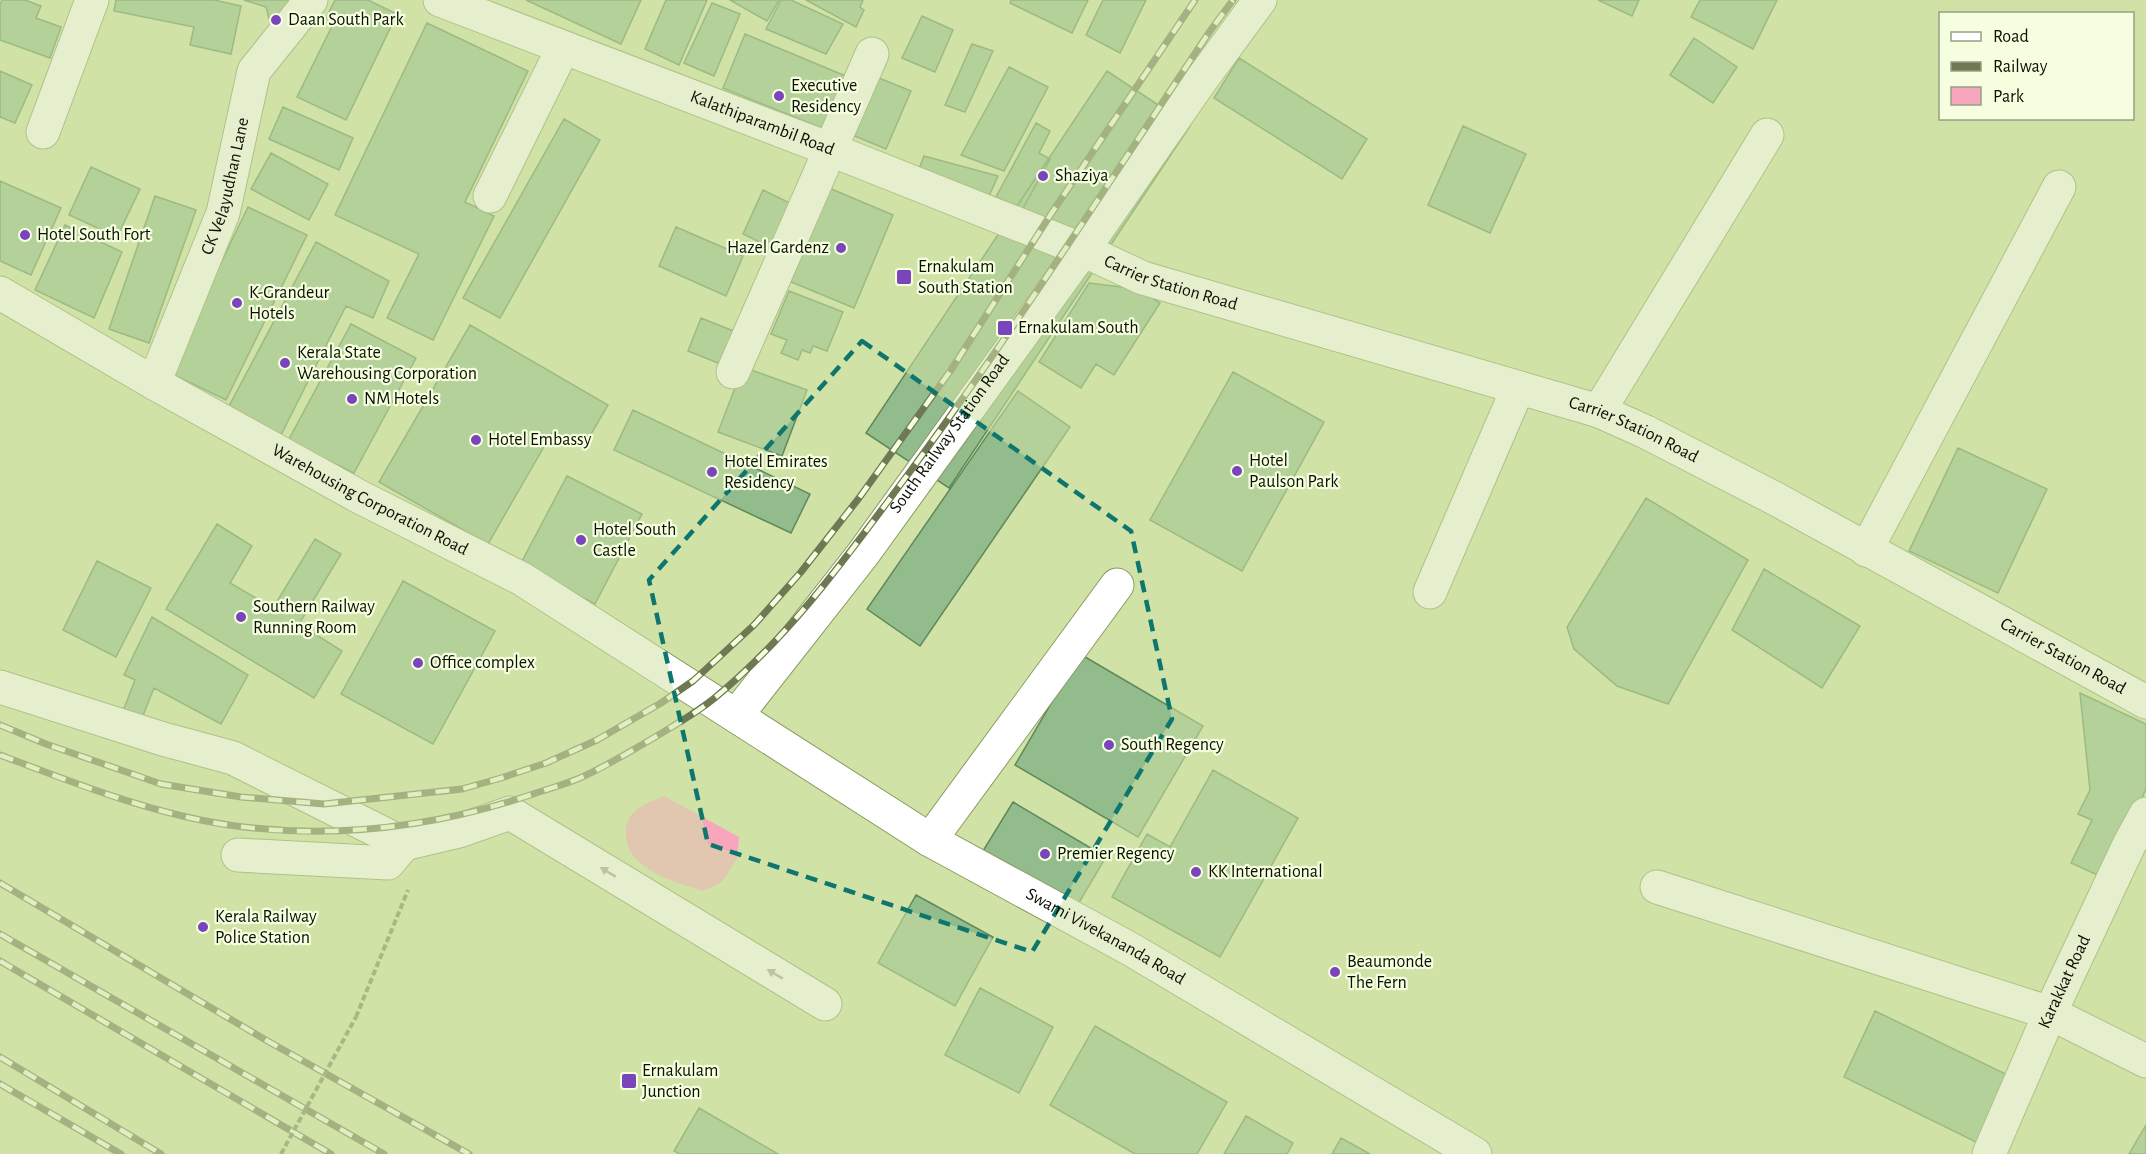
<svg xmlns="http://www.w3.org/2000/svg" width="2146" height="1154" font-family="'Alegreya Sans',sans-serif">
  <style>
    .green { fill: #f7a6bc }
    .building { fill: #92bc8c; stroke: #60895b; stroke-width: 1.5 }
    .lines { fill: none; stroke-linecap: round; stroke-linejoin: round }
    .minor-casing { stroke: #8a9a60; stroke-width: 35 }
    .path { stroke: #79855c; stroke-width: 4; stroke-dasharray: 6 3; stroke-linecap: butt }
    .minor { stroke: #fff; stroke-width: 33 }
    .rail-casing { stroke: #6e7953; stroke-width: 7 }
    .rail { stroke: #f5ffe0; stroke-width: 4.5; stroke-dasharray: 14; stroke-linecap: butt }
    .path-bridge { stroke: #79855c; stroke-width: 4; stroke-dasharray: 6 3; stroke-linecap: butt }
    .oneway { fill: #9d9f99 }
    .marked { fill: none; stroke: #0f766e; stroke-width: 4.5; stroke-dasharray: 12 8; stroke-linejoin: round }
    .poi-dot { fill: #7a44ba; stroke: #f5ffe0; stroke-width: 2 }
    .labels { text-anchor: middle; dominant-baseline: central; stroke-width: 4.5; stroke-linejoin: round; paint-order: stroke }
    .poi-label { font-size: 18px; fill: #0b1000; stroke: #f5ffe0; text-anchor: start }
    .street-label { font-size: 18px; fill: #0b1000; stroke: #f5ffe0 }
  </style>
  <rect width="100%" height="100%" fill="#d0e2a5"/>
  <!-- green -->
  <path class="green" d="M664 796 739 837 737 859 722 882 703 891C674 882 623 868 626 831 627 809 647 803 664 796Z"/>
  <!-- building -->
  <path class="building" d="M2 0H25L41 6 36 18 61 27 50 58 0 40V5Z
    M116 0H214L241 6 231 54 190 45 194 27 114 11Z
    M244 0H298L273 33 266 7Z
    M335 0H368L397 14 346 120 297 97 332 26 324 22Z
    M526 0H641L621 44Z
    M666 0H707L679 65 645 49Z
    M730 0H779L767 21Z
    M781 0H791L843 24 826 54 766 29Z
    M806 0H863L860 7 864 10 856 27Z
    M1011 0H1088L1072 33 1010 3Z
    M1103 0H1146L1120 53 1086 35Z
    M1598 0H1639L1632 16Z
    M1700 0H1777L1753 49 1691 17Z
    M712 3 740 14 714 76 684 63Z
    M922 16 953 30 935 72 902 58Z
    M427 23 528 71 465 202 494 216 433 340 387 318 419 254 335 215Z
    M745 34 848 77 826 130 723 88Z
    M1694 38 1737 67 1713 103 1670 75Z
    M972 44 993 51 965 112 945 105Z
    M1239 58 1367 139 1342 179 1214 98Z
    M1009 67 1048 87 1004 171 961 155Z
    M0 71 32 85 15 123 0 117Z
    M1107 71 1190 126 949 488 866 433Z
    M874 76 911 91 886 149 850 134Z
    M283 107 353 138 339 170 269 139Z
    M564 119 600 140 500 318 463 298Z
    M1036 123 1050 131 1039 153 1050 159 1016 221 1009 203 996 197Z
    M1463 126 1526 154 1490 233 1428 205Z
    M271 153 328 184 309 220 251 189Z
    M924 156 998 176 988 198 915 179Z
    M91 167 140 189 117 237 69 215Z
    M0 181 61 208 31 275 0 261Z
    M829 188 893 215 854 308 789 281Z
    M763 190 792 204 772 248 743 234Z
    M155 196 196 210 149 343 109 329Z
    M248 207 307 235 226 400 168 372Z
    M65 225 122 252 94 318 35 290Z
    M676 227 743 256 726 296 659 266Z
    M316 242 389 281 373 318 346 306 281 435 228 408Z
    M1089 283 1138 289 1160 303 1114 375 1096 364 1081 388 1039 362Z
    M789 291 843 312 827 351 813 346 810 353 802 350 798 360 781 353 787 340 771 334Z
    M701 318 741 334 728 367 688 351Z
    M351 324 416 358 354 473 288 441Z
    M470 325 608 405 583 448 553 431 488 544 379 482Z
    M743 367 807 390 782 456 718 432Z
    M1233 372 1324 422 1242 571 1150 520Z
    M1018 391 1070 427 920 646 867 609Z
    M633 410 810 494 791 533 614 450Z
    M1958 448 2047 489 1998 593 1909 551Z
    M567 476 642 514 595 604 520 565Z
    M1646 498 1748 560 1668 704 1617 686 1574 649 1567 627Z
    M217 524 252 546 230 583 273 608 315 539 341 554 299 624 342 651 314 698 166 609Z
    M97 561 151 588 116 657 63 630Z
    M1764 569 1860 626 1822 688 1732 630Z
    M403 581 495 631 433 744 341 694Z
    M152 617 248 675 221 724 154 688 142 718 123 711 135 680 124 675Z
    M1080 654 1203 726 1138 837 1015 765Z
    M2080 693 2146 724V789L2104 878 2071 863 2092 820 2078 814 2090 790Z
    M1213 770 1298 818 1220 957 1112 897 1147 834 1170 847Z
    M1013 802 1106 857 1077 906 983 851Z
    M916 895 993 937 955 1006 878 963Z
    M980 988 1053 1027 1019 1093 945 1055Z
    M1875 1011 2014 1078 1986 1147 1844 1077Z
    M1095 1026 1227 1102 1197 1154H1135L1050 1105Z
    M699 1108 778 1154H680L674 1151Z
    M1246 1116 1293 1143 1287 1154H1224Z
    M2146 1125V1154H2129Z
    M1341 1138 1370 1154H1332Z"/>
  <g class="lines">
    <!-- minor casing -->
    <g class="minor-casing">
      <g id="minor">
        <path id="s1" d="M440 0 829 149 1083 250 1143 278 1599 411 1646 432 1774 498 2146 702"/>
        <path d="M43 132 92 0"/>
        <path d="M490 196 563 48"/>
        <path id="s2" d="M0 293 154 383 358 496 522 579 930 840 1132 950 1475 1154"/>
        <path d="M733 372 872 54"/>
        <path id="s3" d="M154 383 223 213 254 71 311 0"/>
        <path d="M1599 411 1767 135"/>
        <path d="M1866 550 2059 187"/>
        <path d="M1430 592 1518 388"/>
        <path d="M0 687 163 739 233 758 404 844 459 831 510 813 825 1004"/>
        <path id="s4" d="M736 716 863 554 1083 250 1199 83 1260 0"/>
        <path d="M930 840 1117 585"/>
        <path d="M238 855 388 863 404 844"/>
        <path d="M1657 887 2050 1013 2146 1061"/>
        <path id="s5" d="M1989 1154 2050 1013 2129 845 2146 814"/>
      </g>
    </g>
    <!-- path -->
    <path class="path" d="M356 1017 408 890"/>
    <!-- minor -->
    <use href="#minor" class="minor"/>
    <!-- rail casing -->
    <g class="rail-casing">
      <path id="rail" d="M0 725 46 744 161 784 241 797 324 804 462 789 501 778 546 763 597 740 661 703 693 681 754 625 801 572 859 498 951 370 1051 214 1195 0
        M0 755C77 784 154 815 236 826 335 839 433 827 527 796 545 790 563 785 580 778 604 767 628 753 650 740 673 726 697 713 717 696 794 632 850 552 909 473 1015 329 1111 179 1210 31L1233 0
        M0 883 264 1039 469 1154
        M0 934 384 1154
        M0 961 331 1154
        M0 1057 161 1154
        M0 1084 121 1154"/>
    </g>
    <!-- rail -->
    <use href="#rail" class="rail"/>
    <!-- path-bridge -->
    <path class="path-bridge" d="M281 1154 356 1017"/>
  </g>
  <!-- one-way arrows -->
  <defs><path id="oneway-solid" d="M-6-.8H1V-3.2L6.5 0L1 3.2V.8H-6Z" transform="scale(1.5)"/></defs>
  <g class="oneway">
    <use href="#oneway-solid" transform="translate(608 872) rotate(-149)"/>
    <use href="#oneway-solid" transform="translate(775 974) rotate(-149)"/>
  </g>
  <!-- marked area -->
  <path d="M0 0H2146V1154H0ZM862 341 1131 531 1172 719 1032 952 708 844 649 580Z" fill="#d0e2a5" fill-opacity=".55" fill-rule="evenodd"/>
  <path class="marked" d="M862 341 1131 531 1172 719 1032 952 708 844 649 580Z"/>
  <!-- markers -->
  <g class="poi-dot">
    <circle cx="276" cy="20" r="6"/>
    <circle cx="779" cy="96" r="6"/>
    <circle cx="1043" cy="176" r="6"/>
    <circle cx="25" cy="235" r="6"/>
    <circle cx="841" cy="248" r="6"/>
    <rect x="896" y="269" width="16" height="16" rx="3"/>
    <circle cx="237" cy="303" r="6"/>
    <rect x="997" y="320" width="16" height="16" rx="3"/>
    <circle cx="285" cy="363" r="6"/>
    <circle cx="352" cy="399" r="6"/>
    <circle cx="476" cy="440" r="6"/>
    <circle cx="1237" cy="471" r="6"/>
    <circle cx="712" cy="472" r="6"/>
    <circle cx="581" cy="540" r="6"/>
    <circle cx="241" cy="617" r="6"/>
    <circle cx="418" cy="663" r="6"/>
    <circle cx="1109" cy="745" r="6"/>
    <circle cx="1045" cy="854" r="6"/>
    <circle cx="1196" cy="872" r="6"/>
    <circle cx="203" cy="927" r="6"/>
    <circle cx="1335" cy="972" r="6"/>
    <rect x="621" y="1073" width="16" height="16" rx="3"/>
  </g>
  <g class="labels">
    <!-- poi labels -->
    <g class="poi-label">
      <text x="288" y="20">Daan South Park</text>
      <text x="791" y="86">Executive<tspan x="791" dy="21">Residency</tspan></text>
      <text x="1055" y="176">Shaziya</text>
      <text x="37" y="235">Hotel South Fort</text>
      <text x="829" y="248" text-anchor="end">Hazel Gardenz</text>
      <text x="918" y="267">Ernakulam<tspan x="918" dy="21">South Station</tspan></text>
      <text x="249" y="293">K-Grandeur<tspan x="249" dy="21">Hotels</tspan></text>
      <text x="1018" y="328">Ernakulam South</text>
      <text x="297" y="353">Kerala State<tspan x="297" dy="21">Warehousing Corporation</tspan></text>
      <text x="364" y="399">NM Hotels</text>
      <text x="488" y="440">Hotel Embassy</text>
      <text x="1249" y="461">Hotel<tspan x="1249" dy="21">Paulson Park</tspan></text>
      <text x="724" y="462">Hotel Emirates<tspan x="724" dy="21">Residency</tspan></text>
      <text x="593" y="530">Hotel South<tspan x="593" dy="21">Castle</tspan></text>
      <text x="253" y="607">Southern Railway<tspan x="253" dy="21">Running Room</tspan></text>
      <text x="430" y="663">Office complex</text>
      <text x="1121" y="745">South Regency</text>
      <text x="1057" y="854">Premier Regency</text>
      <text x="1208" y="872">KK International</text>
      <text x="215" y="917">Kerala Railway<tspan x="215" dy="21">Police Station</tspan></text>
      <text x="1347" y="962">Beaumonde<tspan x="1347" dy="21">The Fern</tspan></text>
      <text x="642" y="1071">Ernakulam<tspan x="642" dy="21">Junction</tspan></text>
    </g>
    <!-- street labels -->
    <g class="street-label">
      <text stroke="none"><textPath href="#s1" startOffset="345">Kalathiparambil Road</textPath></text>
      <text stroke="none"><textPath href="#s3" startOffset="210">CK Velayudhan Lane</textPath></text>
      <text stroke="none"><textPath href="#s1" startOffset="784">Carrier Station Road</textPath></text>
      <text stroke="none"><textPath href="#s1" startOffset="1270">Carrier Station Road</textPath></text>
      <text stroke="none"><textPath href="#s4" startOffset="354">South Railway Station Road</textPath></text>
      <text stroke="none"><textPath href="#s2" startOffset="424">Warehousing Corporation Road</textPath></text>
      <text stroke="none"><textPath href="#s1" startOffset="1756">Carrier Station Road</textPath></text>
      <text stroke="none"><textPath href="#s2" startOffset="1280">Swami Vivekananda Road</textPath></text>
      <text stroke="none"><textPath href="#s5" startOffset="188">Karakkat Road</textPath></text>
    </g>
  </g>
  <!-- legend -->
  <rect x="1939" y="12" width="195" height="108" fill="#f5ffe0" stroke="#979f86" stroke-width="1.5"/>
  <rect x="1951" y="32" width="30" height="9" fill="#ffffff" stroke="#979f86" stroke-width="1.5"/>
  <text x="1993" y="42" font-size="18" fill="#0b1000">Road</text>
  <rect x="1951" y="62" width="30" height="9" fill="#6e7953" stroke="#979f86" stroke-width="1.5"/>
  <text x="1993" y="72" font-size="18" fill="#0b1000">Railway</text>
  <rect x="1951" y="87" width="30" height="18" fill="#f7a6bc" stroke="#979f86" stroke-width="1.5"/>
  <text x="1993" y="102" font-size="18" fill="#0b1000">Park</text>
</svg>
